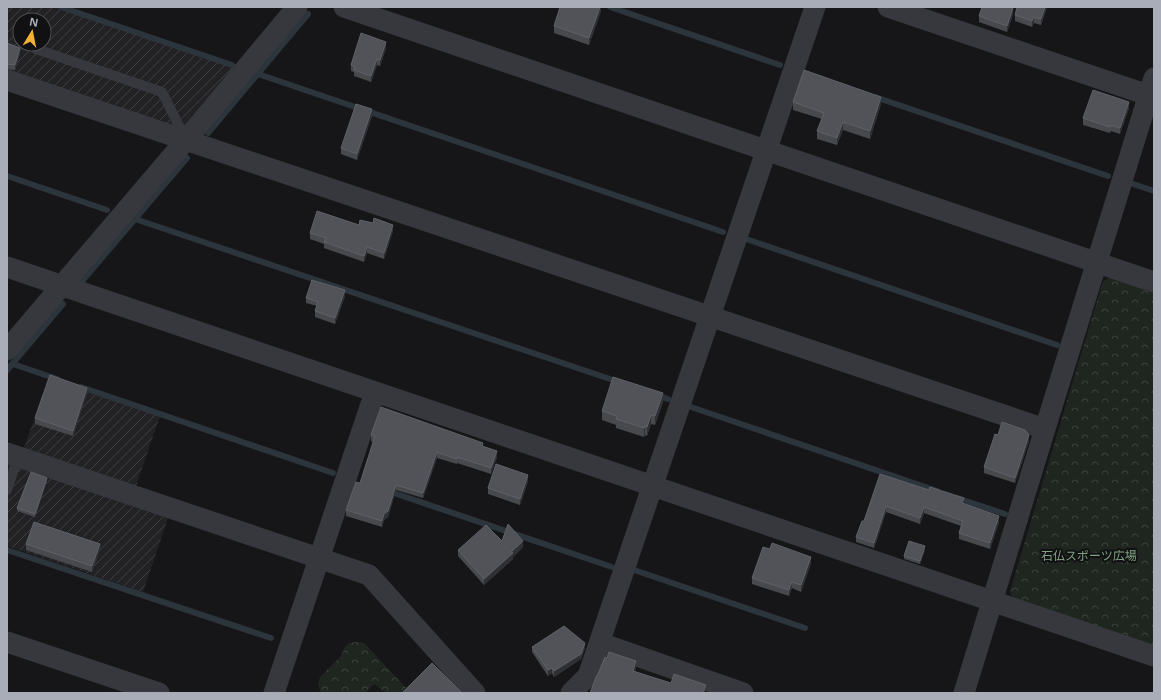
<svg xmlns="http://www.w3.org/2000/svg" width="1161" height="700" font-family="'Open Sans','Noto Sans JP',sans-serif">
  <style>
    .industrial { fill: url(#industrial-furrows); fill-rule: evenodd }
    .forest { fill: url(#forest-crowns) }
    .lines { fill: none; stroke-linecap: round; stroke-linejoin: round }
    .stream { stroke: #2c353c; stroke-width: 6 }
    .lane { stroke: #37383d; stroke-width: 10 }
    .street { stroke: #37383d; stroke-width: 21 }
    .wall { fill: #47494d }
    .shaded-wall { fill: #2f3033 }
    .building { fill: #525359; stroke: #5f6168 }
    .labels { text-anchor: middle; dominant-baseline: central; stroke-width: 4; stroke-linejoin: round; paint-order: stroke }
    .park-label { font-size: 12px; fill: #7fa381; stroke: #111113 }
  </style>
  <defs>
    <pattern id="industrial-furrows" width="10" height="10" patternUnits="userSpaceOnUse"><rect width="10" height="10" fill="#222225"/><path d="M-1 1l2-2M0 10L10 0M9 11l2-2" fill="none" stroke="#3f3f43"/></pattern>
    <pattern id="forest-crowns" width="20" height="18" patternUnits="userSpaceOnUse"><rect width="20" height="18" fill="#1e261f"/><path d="M2 6a3 3 0 1 1 6 0M12 15a3 3 0 1 1 6 0" fill="none" stroke="#3c433d"/></pattern>
  </defs>
  <rect width="100%" height="100%" fill="#161618"/>
  <!-- industrial -->
  <path class="industrial" d="M7 7H56L234 68 183 129 7 73ZM20 20H44V44H20Z
    M48 378 160 416 135 489 23 451Z
    M7 463 168 518 143 592 7 546Z"/>
  <!-- forest -->
  <path class="forest" d="M1111 277 1154 292V647L1013 599 1010 591 1103 281Z
    M356 642 364 643 411 693H386L374 684 365 693H321L318 685 320 677 341 656 345 647 349 643Z"/>
  <g class="lines">
    <!-- stream -->
    <path class="stream" d="M61 7 232 65
      M610 7 780 65
      M258 74 723 232
      M875 97 1108 176
      M208 133 308 14
      M7 176 107 210
      M1133 184 1154 191
      M135 219 619 382
      M746 239 1057 345
      M83 280 187 158
      M13 364 57 379
      M7 370 63 304
      M81 387 333 473
      M656 395 668 399
      M688 406 937 491
      M388 491 612 567
      M957 498 1005 514
      M7 550 271 638
      M631 569 805 628"/>
    <!-- lane -->
    <path class="lane" d="M36 49 162 92 185 138
      M7 490 18 457"/>
    <!-- street -->
    <path class="street" d="M344 7 1154 282
      M888 7 1154 97
      M7 80 1045 429
      M7 267 1154 656
      M7 350 186 140 297 7
      M7 453 369 575 475 693
      M7 642 159 693
      M600 643 743 693
      M274 693 375 392
      M571 693 588 676 815 7
      M964 693 1045 429 1154 78"/>
  </g>
  <!-- wall -->
  <path class="wall" d="M601 7V11L589 45 554 33V26Z
    M1047 7 1041 25 1034 23 1032 27 1015 21V15Z
    M1013 14 1007 32 979 22V16Z
    M7 43 20 53 15 70 7 69Z
    M386 48 380 66 377 65 371 82 354 76V72L351 71V65Z
    M793 102 881 104 870 139 843 130 837 145 817 139V131L822 119 793 110Z
    M1129 108 1120 134 1111 131 1110 133 1083 125V118Z
    M372 116 357 160 341 154V148Z
    M359 225 393 231 384 259 367 253 364 262 324 248V244L310 239V233Z
    M345 296 335 324 315 317V311L317 306 306 303V298Z
    M87 393 73 436 35 424V418Z
    M663 402 655 425 651 424 647 436 645 435 644 437 616 428V425L602 420V411Z
    M371 435 483 447 497 457 491 474 457 463V464L437 458 423 498 396 490 388 517 384 520 382 527 346 516V510L360 483 373 442 371 441Z
    M1029 441 1015 483 984 473V467Z
    M880 474 964 504 999 522 990 549 959 539V533L961 526 924 513 920 524 886 512 874 548 856 542V537L864 521Z
    M47 481 35 517 17 511V508Z
    M528 481 520 505 488 494V488Z
    M502 541 523 547 513 557V559L484 585 458 556V550Z
    M26 544 100 550 92 572 26 550Z
    M925 550 920 564 904 559V556Z
    M811 563 801 592 792 588 789 596 752 584V578Z
    M532 647 585 648 581 659 554 677 552 673 548 676 532 652Z"/>
  <!-- shaded-wall -->
  <path class="shaded-wall" d="M600 7H601V11L589 45V38Z
    M1045 7H1047L1041 25V19Z
    M1013 8V14L1007 32V26Z
    M1034 17V23L1032 27V21Z
    M386 42V48L380 66V60Z
    M20 48V53L15 70V65Z
    M377 59V65L371 82V76Z
    M881 97V104L870 139V131Z
    M1129 102V108L1120 134V128Z
    M372 109V116L357 160V154Z
    M843 122V130L837 145V138Z
    M393 225V231L384 259V253Z
    M367 247V253L364 262V256Z
    M345 290V296L335 324V318Z
    M87 388V393L73 436V431Z
    M663 393V402L655 425V416Z
    M651 415V424L647 436V427Z
    M645 426V435L644 437V428Z
    M1029 435V441L1015 483V478Z
    M497 451V457L491 474V468Z
    M437 452V458L423 498V493Z
    M528 475V481L520 505V499Z
    M47 478V481L35 517V514Z
    M396 485V490L388 517 384 520 382 527V521L384 514Z
    M886 506V512L874 548V543Z
    M924 507V513L920 524V518Z
    M999 516V522L990 549V543Z
    M523 541V547L513 557V559L484 585V579Z
    M100 544V550L92 572V566Z
    M925 546V550L920 564V561Z
    M811 557V563L801 592V585Z
    M792 582V588L789 596V590Z
    M585 643V648L581 659 554 677V671Z
    M636 661V669L633 679V671Z
    M552 668V673L548 676V670Z
    M706 685 705 693H703Z"/>
  <!-- building -->
  <path class="building" d="M560 7H600L589 38 554 26Z
    M982 7H1011L1013 8 1007 26 979 16Z
    M1017 7H1045L1041 19 1034 17 1032 21 1015 15Z
    M361 33 386 42 380 60 377 59 371 76 354 70 355 67 351 65Z
    M7 43 20 48 15 65 7 64Z
    M804 70 881 97 870 131 843 122 837 138 817 131 824 113 793 102Z
    M1093 90 1129 102 1120 128 1111 125 1110 127 1083 118Z
    M356 104 372 109 357 154 341 148Z
    M317 211 359 225 360 220 373 223 374 218 393 225 384 253 367 247 364 256 324 242 326 238 310 233Z
    M312 280 345 290 335 318 315 311 318 302 306 298Z
    M50 375 87 388 73 431 35 418Z
    M613 377 663 393 655 416 651 415 647 427 645 426 644 428 616 419 617 416 602 411Z
    M381 407 483 443 482 446 497 451 491 468 457 457V459L437 452 423 493 396 485 388 511 384 514 382 521 346 510 356 482 360 483 375 436 371 435Z
    M1002 422 1025 430 1029 435 1015 478 984 467 995 434 998 435Z
    M496 464 528 475 520 499 488 488Z
    M31 472 47 478 35 514 17 508Z
    M880 474 929 490 930 487 964 498 962 503 999 516 990 543 959 533 963 521 924 507 920 518 886 506 874 543 856 537 862 521H864Z
    M34 522 100 544 92 566 26 544Z
    M508 524 523 541 511 552 513 553 484 579 458 550 486 525 502 541Z
    M909 541 925 546 920 561 904 556Z
    M772 543 811 557 801 585 792 582 789 590 752 578 763 547 770 549Z
    M564 626 585 643 581 654 554 671 552 668 548 670 532 647Z
    M609 652 636 661 633 671 671 683 674 674 706 685 703 693H590L596 677 599 672 605 657 607 658Z
    M432 663 462 693H402Z"/>
  <g class="labels">
    <!-- park labels -->
    <g class="park-label">
      <text x="1089" y="555">石仏スポーツ広場</text>
    </g>
  </g>
  <!-- border -->
  <rect width="1161" height="700" fill="none" stroke="#a8adb8" stroke-width="16"/>
  <!-- north arrow -->
  <g transform="translate(32 32) rotate(10)"><circle r="19" fill="#111113" stroke="#4d4f55"/>
  <path d="M0-3L7 15L0 10L-7 15Z" fill="#f2b134"/>
  <text y="-6" font-size="11" font-weight="bold" text-anchor="middle" fill="#a8adb8">N</text>
  </g>
</svg>
